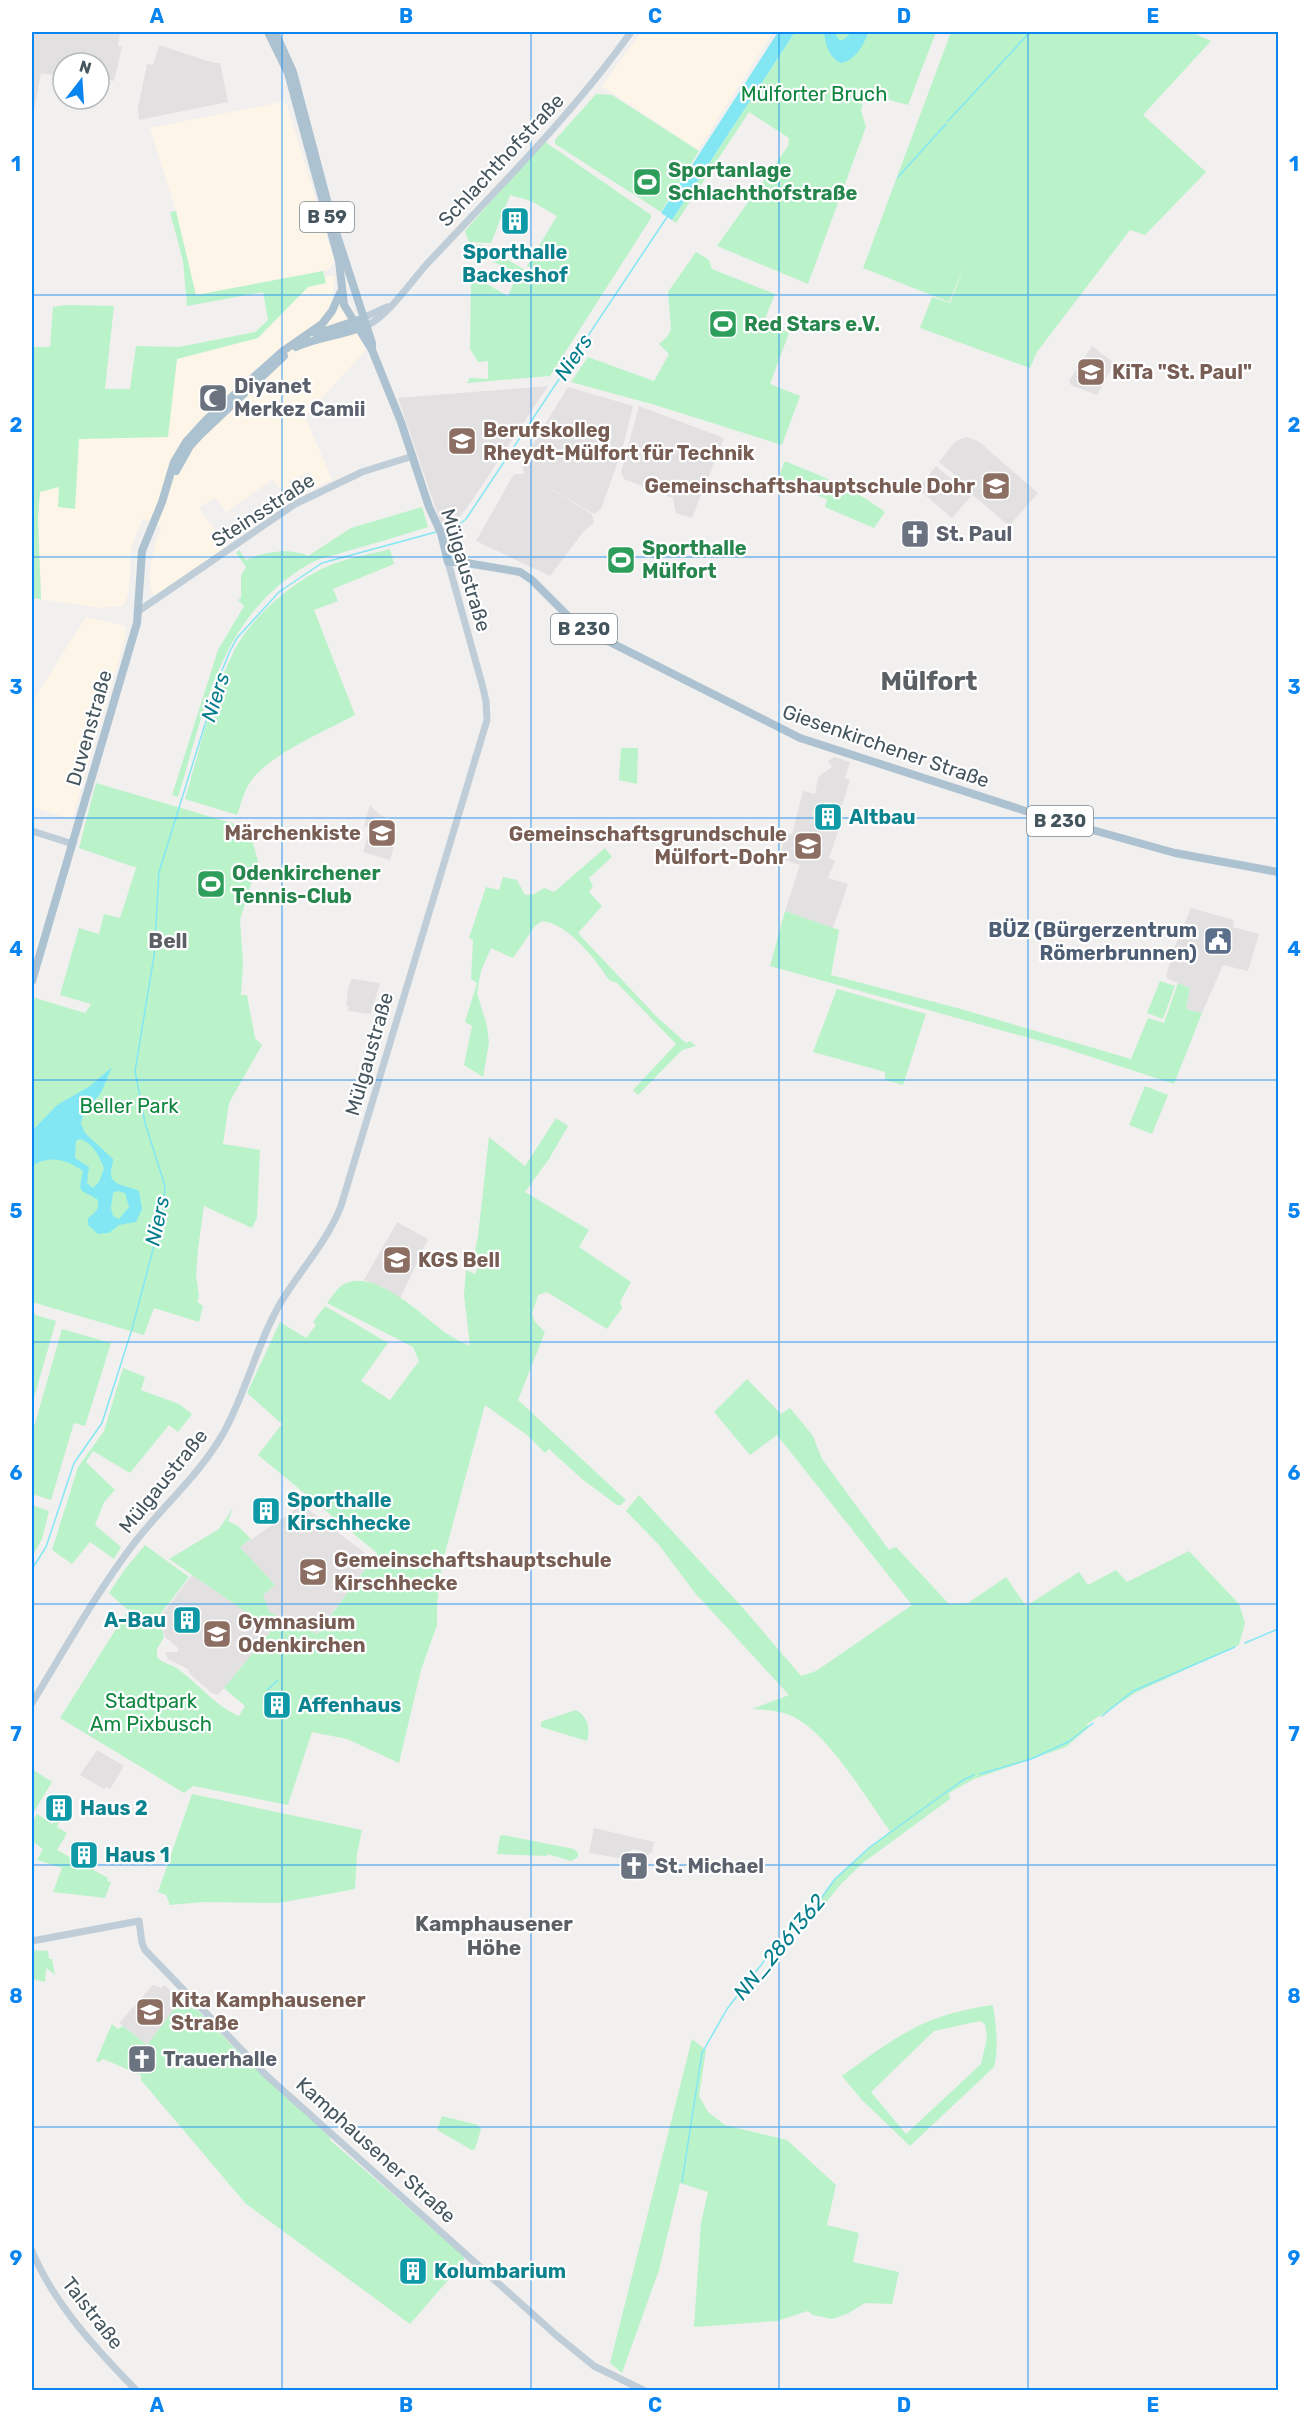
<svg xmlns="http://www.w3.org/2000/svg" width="1310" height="2422" font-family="Rubik,sans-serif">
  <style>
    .commercial { fill: #fdf5e7 }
    .education { fill: #e3e0e1 }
    .green { fill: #baf3ca; fill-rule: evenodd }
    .water { fill: #83e7f3; fill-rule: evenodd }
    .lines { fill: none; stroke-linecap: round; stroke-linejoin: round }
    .stream { stroke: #83e7f3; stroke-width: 1.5 }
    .secondary { stroke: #becdd7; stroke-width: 7 }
    .primary { stroke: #acc2d0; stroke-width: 8 }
    .grid { fill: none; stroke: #0a85f0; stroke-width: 1.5; stroke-opacity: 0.55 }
    .labels { text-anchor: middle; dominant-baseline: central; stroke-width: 4.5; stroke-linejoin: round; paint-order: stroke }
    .shield { fill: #fff; stroke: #7d888e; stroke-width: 1.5 }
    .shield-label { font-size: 18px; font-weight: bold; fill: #45555e }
    .park-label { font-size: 20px; fill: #0f863f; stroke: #fff }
    .street-label { font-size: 20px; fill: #45555e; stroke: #fff }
    .leisure-label { font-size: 20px; font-weight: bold; fill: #27864d; stroke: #fff; text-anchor: start }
    .culture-label { font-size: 20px; font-weight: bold; fill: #0d838f; stroke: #fff; text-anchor: start }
    .education-label { font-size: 20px; font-weight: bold; fill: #785e54; stroke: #fff; text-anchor: start }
    .worship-label { font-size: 20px; font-weight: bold; fill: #5b616d; stroke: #fff; text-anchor: start }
    .service-label { font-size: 20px; font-weight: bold; fill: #4e5e75; stroke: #fff; text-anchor: end }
    .water-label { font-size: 21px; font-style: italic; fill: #057d8d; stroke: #fff }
    .neighbourhood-label { font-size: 21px; font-weight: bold; fill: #5b6065; stroke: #fff }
    .district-label { font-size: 26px; font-weight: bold; fill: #5b6065; stroke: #fff }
    .neatline { fill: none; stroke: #0a85f0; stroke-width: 2 }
    .grid-label { font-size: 20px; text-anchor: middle; font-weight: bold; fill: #0a85f0 }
  </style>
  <rect width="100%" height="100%" fill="#f2efef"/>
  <!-- commercial -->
  <path class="commercial" d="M641 32H719L726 35 728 32H773L698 150 602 86Z
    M282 102 287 105 334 259 333 264 328 270 196 295 175 208 150 128Z
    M335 275 332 299 340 303 366 350 305 416 332 480 317 487 310 472 288 481 298 496 289 500 273 479 226 512 215 497 199 508 228 548 155 596 150 588V567L156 541 162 527 143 518 131 548 129 589 125 603 121 606 99 608 41 599 38 518 40 491 59 487 77 470 79 438 109 439 177 359 258 338 308 287 326 283 325 277Z
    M86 617 125 626 126 635 72 819 32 807V702Z"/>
  <!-- education -->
  <path class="education" d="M32 32 120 34 118 46 122 47 114 81 99 77V63H63V77L41 73 32 120Z
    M159 45 214 63H220L228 102 139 120 138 108 147 64 153 65Z
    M1092 346 1114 363 1097 395 1071 385 1069 381Z
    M548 386 471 502 459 518 441 524 398 398Z
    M568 387 633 406 622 450 601 509 594 514 528 476 592 514 594 523 584 531 550 576 476 541 514 474H524L522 461Z
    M639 406 724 438 692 518 676 513 673 498 624 479 621 472Z
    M966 437 978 441 1038 493 1009 526 954 479 956 476 939 462 955 442Z
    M936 466 971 496 952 518 918 489Z
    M835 757 850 762 845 778 850 780 838 818 842 820 829 858 835 861 828 878 848 884 833 928 785 911 800 865 779 858 786 833 792 834 803 791 815 794 818 777 832 767 828 761Z
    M370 805 382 817 384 816 397 835 390 860 363 852 370 828 364 826Z
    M1191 908 1234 920 1233 927 1259 934 1248 971 1223 965 1202 1013 1186 1009 1190 988 1168 979 1166 976 1175 946Z
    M352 979 380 983 371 1014 348 1011 349 1006H346L348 988Z
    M397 1222 428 1239 400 1299 383 1287 364 1280Z
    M302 1505 373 1559 316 1634 269 1612 263 1595 274 1586 240 1547Z
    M192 1575 272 1630 218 1695 212 1693 190 1674 188 1669 168 1659 165 1652H178V1648L165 1637 160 1617Z
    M97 1750 124 1766 110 1789 106 1787 104 1789 80 1775Z
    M594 1828 654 1842 652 1852 645 1857 641 1851 633 1849 619 1858 589 1853Z
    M153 1985 161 1988 165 1985 181 2001 147 2045 119 2023Z"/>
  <!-- green -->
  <path class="green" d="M795 32H936L908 105 886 99 864 98 861 111 866 127 808 284 717 246 788 146 789 138 749 112 676 223 672 220Z
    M951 32H1191L1211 41 1143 115 1206 172 1145 235 1130 230 1037 352 1030 368 920 328 932 297 950 303 964 266 949 302 863 268Z
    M596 94 612 95 699 151 661 212 555 144V140Z
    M544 141 651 215V218L550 376 467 383 470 378 488 379V361L478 362 470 349 471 275 508 296 517 275 470 248V244L483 245 530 273 533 268 527 266 557 216 531 201 510 195 491 243 469 242 465 231Z
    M176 211 196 295 323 271 326 283 308 287 258 338 177 359 168 437 79 439 75 509 58 507 59 487 40 492 38 518 41 599 32 598V347H50L53 307 66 305 114 306 105 389H130L136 346 179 347 255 332 268 320 263 292 187 306 183 261 170 212Z
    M696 252 709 260 712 269 775 294 764 321 789 333 770 384 800 396 782 445 655 405 571 382 588 357 654 381 669 354 659 344 667 337 671 329 668 292Z
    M784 462H787C824 477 853 488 885 512L874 528 825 507 827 499 778 481Z
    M422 507 428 527C400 536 372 544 344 552 333 556 319 558 309 564 220 616 206 706 178 797L172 795 218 650 244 606 238 600 241 598V576L246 567 236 553 239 550 246 560C263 552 291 547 308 556L351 528Z
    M390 549 394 564 333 589 338 601 314 610 355 715C327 730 264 757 249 784 243 793 241 805 237 815L185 799C199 752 212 694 234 651 250 619 291 583 324 568 344 558 368 555 390 549Z
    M621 748H638L637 784 619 780Z
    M96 783 252 829 251 836 258 861 240 920 243 963 241 995H247L255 1038 262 1045 229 1103 223 1144 260 1150 257 1218 252 1228 204 1206 198 1249 196 1275 199 1297 197 1302 203 1306 199 1322 154 1308 144 1335 32 1302V997L85 1013 91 1004 60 995 79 928 99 934 104 914 120 918 137 865 135 867 131 866 79 848Z
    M605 848 612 857 589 878 593 886 589 892 602 906 578 933 656 1016 686 1043 690 1041 696 1046 682 1050 638 1095 633 1090 676 1044 617 983 609 980C595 959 569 924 542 921L535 926 513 958 491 948 481 971 477 993 487 1026 489 1043 483 1077 464 1065 472 1026 465 1022 477 983 471 979 473 940 469 938 486 887 499 890 503 877 517 880 525 895 534 894 544 888 554 892Z
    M785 911 839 930 831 975 961 1009 1131 1059 1148 1018 1164 1023 1178 983 1190 988 1186 1009 1202 1013 1174 1084 1058 1046 770 966Z
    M1160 981 1175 986 1163 1019 1147 1013Z
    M837 989 926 1014 903 1085 885 1080V1072L813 1052Z
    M1145 1086 1168 1095 1152 1134 1129 1125Z
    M556 1118 568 1126 549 1159 525 1192 589 1230 579 1247 631 1282 620 1302 622 1308 607 1329 547 1292 538 1295 532 1314 535 1322 545 1332 518 1400 626 1500 621 1505H617L582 1479 549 1449 545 1453 527 1435 485 1405 442 1564 437 1604V1625L421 1670 399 1763 347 1739 312 1732 288 1805 193 1786 184 1793 60 1718 128 1610 109 1593 125 1569 145 1545 189 1577 159 1616 164 1637 157 1649V1657C163 1664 171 1664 178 1669 199 1684 214 1705 239 1716L245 1706 224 1688 272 1630 169 1559 219 1529 233 1508 228 1521 238 1526 251 1539 240 1547 275 1585 263 1595 269 1612 317 1634 377 1553 258 1455 282 1424 247 1393 280 1322 306 1338 316 1325 313 1322 325 1306 388 1343 361 1381 390 1400 419 1361 413 1347 327 1303C332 1297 338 1286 346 1283 378 1270 421 1315 446 1333 453 1338 462 1342 470 1346L464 1295 466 1270 475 1274 481 1261 474 1256 478 1236 489 1137 525 1166Z
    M32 1314 56 1321 32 1405Z
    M62 1329 111 1343 85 1426 74 1423 51 1500 32 1494V1434Z
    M123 1368 145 1377 141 1390 179 1404 192 1414 178 1432 169 1425 130 1473 93 1451 86 1462 115 1490 104 1502 95 1525 121 1547 114 1559 90 1542 72 1564 52 1550 78 1467 104 1431Z
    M747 1379 781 1414 790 1408 813 1436 822 1459 889 1550 896 1547 949 1604 968 1603 1006 1577 1026 1606 1079 1572 1088 1585 1116 1570 1127 1582 1189 1551 1239 1604 1245 1623 1239 1645 1137 1692 1087 1724 1088 1728 1066 1747 974 1779 949 1793 950 1799 864 1862 840 1885 814 1918H808L835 1878 890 1831C866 1798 829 1735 794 1717 781 1710 766 1710 752 1709L789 1695 695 1593 659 1545 626 1511 639 1495 743 1608 801 1676 816 1671 912 1605 777 1435 750 1455 714 1412Z
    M32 1505 49 1511 42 1539 32 1557Z
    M576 1710C587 1716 591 1727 587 1741L541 1727V1722L543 1721Z
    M32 1769 52 1782 32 1815Z
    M192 1794 362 1830 357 1854 355 1889 279 1903 204 1902 170 1905 166 1895 158 1892Z
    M37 1814 52 1824 56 1820 59 1822 57 1827 67 1833 57 1850 108 1878 107 1881 111 1882 105 1898 53 1892 62 1868 37 1860 43 1849 33 1842 34 1839 32 1837V1823Z
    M503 1835 574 1849 578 1853V1857L571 1861 548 1854 547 1856 497 1854 500 1836Z
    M32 1950 48 1951 49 1959H52L55 1975 46 1968 45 1982 32 1979Z
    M184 1996 241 2055 331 2138 330 2140 464 2256V2262L410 2324 246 2204 141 2080V2075L103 2059 99 2062 96 2061 112 2024 118 2029 123 2026 147 2045Z
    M993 2005C996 2027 999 2046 994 2067L910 2146 861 2099 842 2076C897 2036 923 2015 993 2005ZM980 2021 985 2024 987 2038 981 2064 906 2134 871 2092 934 2031Z
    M692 2039 706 2050 699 2096 708 2112 725 2125 787 2140 836 2185 827 2225 859 2233 853 2262 899 2272 892 2304 865 2303 847 2314 832 2319 813 2315 808 2311 777 2321 694 2327 701 2223 708 2192 680 2183 659 2270 622 2373 610 2363Z
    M442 2116 478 2125 481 2129 475 2149 472 2150 437 2130Z"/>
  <!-- water -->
  <path class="water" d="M778 32H795L672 220 661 213Z
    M824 32H834L839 40H843L852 32H868C864 45 856 60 841 63 829 58 825 43 824 32Z
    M112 1067 101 1093 83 1114 81 1124 85 1133 113 1159C113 1164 111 1169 111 1173 110 1186 131 1186 139 1191L142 1209 136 1222 119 1225 109 1233 98 1234 88 1225V1218C96 1212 99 1210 98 1200 81 1188 77 1197 83 1171 66 1159 49 1155 32 1166V1131L57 1105 90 1086ZM80 1139C93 1143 99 1156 104 1168L99 1182 93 1188 87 1183 89 1167 75 1158 76 1141ZM117 1191 125 1193 129 1207 119 1219 113 1216 111 1208 113 1193Z"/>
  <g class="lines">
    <!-- stream -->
    <path class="stream" d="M948 121 1030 32
      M898 177 946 124
      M443 530 457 526 466 519 667 217
      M32 1569 46 1547 74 1463 102 1423 132 1329 163 1212 165 1186 145 1123 135 1071 154 956 159 872 221 673 230 651 237 638 279 592 322 563 436 532
      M1245 1643 1278 1629
      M267 1690 278 1680
      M1102 1716 1133 1691 1235 1647
      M980 1774 1031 1759 1068 1742 1093 1723
      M682 2182 702 2053 727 2009 775 1947 806 1919 835 1879 870 1847 963 1780 974 1775"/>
    <!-- secondary -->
    <path class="secondary" d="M363 318 387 307
      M366 326C386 318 411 282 426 265 497 189 571 116 631 32
      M140 610 295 504 362 472 413 456
      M32 831 73 844
      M32 1703C65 1649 96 1593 135 1542 164 1505 201 1473 224 1432 247 1390 257 1343 281 1302 301 1269 327 1242 341 1206L487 720 486 701 482 684 448 562
      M32 1941 139 1921 142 1943 145 1950 267 2076 556 2335 594 2366 643 2390
      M32 2251C54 2304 96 2349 136 2390"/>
    <!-- primary -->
    <path class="primary" d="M268 32 288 73 339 261 344 305 372 350 401 422 429 507 441 533 448 562H461L520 572 532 580 578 626 800 738 1035 814 1175 853 1278 872
      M275 32 293 72 333 223 372 343V349
      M316 334 358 320
      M296 347C317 337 340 336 362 327
      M176 471 190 446 200 435 284 356
      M32 981 137 623 142 551 162 502 174 462 186 442 206 420 283 351 322 324 332 311 340 293"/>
  </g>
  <!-- grid -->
  <path class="grid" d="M282 32V2390M531 32V2390M779 32V2390M1028 32V2390M32 295H1278M32 557H1278M32 818H1278M32 1080H1278M32 1342H1278M32 1604H1278M32 1865H1278M32 2127H1278"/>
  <!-- icons -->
  <defs>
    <g id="stadium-square" transform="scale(1.5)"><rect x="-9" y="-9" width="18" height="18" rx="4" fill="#2e9e5b" stroke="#fff"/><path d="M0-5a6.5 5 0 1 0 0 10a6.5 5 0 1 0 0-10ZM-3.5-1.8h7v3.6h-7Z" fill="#fff"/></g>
    <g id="building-square" transform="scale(1.5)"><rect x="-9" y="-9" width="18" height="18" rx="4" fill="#0f9aa8" stroke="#fff"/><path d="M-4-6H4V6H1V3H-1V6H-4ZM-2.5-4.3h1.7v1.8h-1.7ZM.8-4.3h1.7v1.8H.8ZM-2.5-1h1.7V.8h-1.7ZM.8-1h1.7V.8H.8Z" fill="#fff"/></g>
    <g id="school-square" transform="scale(1.5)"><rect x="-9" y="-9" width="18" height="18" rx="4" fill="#8d6e63" stroke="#fff"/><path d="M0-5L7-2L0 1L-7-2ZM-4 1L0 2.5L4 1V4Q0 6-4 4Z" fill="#fff"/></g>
    <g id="mosque-square" transform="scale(1.5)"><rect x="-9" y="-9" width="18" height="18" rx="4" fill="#6b7280" stroke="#fff"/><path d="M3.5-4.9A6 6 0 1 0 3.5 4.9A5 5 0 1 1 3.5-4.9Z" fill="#fff"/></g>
    <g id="university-square" transform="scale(1.5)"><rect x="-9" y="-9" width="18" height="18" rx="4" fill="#8d6e63" stroke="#fff"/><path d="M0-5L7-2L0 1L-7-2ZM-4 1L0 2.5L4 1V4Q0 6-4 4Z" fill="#fff"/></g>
    <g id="church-square" transform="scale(1.5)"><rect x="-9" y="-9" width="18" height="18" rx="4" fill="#6b7280" stroke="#fff"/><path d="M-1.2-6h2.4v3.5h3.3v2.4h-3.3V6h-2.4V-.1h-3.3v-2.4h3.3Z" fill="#fff"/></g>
    <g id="civic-square" transform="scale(1.5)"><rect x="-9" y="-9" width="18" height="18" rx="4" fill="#5c6f8a" stroke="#fff"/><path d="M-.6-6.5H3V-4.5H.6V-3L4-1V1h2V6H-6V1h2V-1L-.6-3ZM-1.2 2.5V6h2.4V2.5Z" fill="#fff"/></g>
  </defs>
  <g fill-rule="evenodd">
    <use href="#stadium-square" x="647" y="182"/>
    <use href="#building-square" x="515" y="221"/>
    <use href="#stadium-square" x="723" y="324"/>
    <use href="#school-square" x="1091" y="372"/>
    <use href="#mosque-square" x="213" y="398"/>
    <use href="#university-square" x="462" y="441"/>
    <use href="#school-square" x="996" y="486"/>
    <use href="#church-square" x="915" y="534"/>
    <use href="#stadium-square" x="621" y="560"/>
    <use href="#building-square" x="828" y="817"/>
    <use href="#school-square" x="382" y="833"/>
    <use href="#school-square" x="808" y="846"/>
    <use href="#stadium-square" x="211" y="884"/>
    <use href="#civic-square" x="1218" y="941"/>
    <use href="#school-square" x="397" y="1260"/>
    <use href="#building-square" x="266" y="1511"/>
    <use href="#school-square" x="313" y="1572"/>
    <use href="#building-square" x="187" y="1620"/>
    <use href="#school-square" x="217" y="1634"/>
    <use href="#building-square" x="277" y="1705"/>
    <use href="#building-square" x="59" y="1808"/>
    <use href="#building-square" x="84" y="1855"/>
    <use href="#church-square" x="634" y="1866"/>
    <use href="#school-square" x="150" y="2012"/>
    <use href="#church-square" x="142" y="2059"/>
    <use href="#building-square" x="413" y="2271"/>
  </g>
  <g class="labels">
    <!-- shield labels -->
    <g class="shield">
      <rect x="300" y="202" width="54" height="30" rx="4.5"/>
      <rect x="551" y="614" width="66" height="30" rx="4.5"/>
      <rect x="1027" y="806" width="66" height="30" rx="4.5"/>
    </g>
    <g class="shield-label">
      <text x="327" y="217">B 59</text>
      <text x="584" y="629">B 230</text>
      <text x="1060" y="821">B 230</text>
    </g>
    <!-- park labels -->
    <g class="park-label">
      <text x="814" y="94">Mülforter Bruch</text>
      <text x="129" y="1106">Beller Park</text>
      <text x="151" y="1701">Stadtpark<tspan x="151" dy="23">Am Pixbusch</tspan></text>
    </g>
    <!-- street labels -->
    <g class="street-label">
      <text transform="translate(501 160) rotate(-47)">Schlachthofstraße</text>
      <text transform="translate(263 510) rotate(-33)">Steinsstraße</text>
      <text transform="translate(466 570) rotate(73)">Mülgaustraße</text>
      <text transform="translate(89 728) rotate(-74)">Duvenstraße</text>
      <text transform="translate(886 746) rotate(19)">Giesenkirchener Straße</text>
      <text transform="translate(369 1054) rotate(-74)">Mülgaustraße</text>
      <text transform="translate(163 1481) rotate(-51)">Mülgaustraße</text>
      <text transform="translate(376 2150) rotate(42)">Kamphausener Straße</text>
      <text transform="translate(93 2313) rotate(52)">Talstraße</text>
    </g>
    <!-- leisure labels -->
    <g class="leisure-label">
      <text x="668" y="170">Sportanlage<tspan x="668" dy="23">Schlachthofstraße</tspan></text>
      <text x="744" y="324">Red Stars e.V.</text>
      <text x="642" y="548">Sporthalle<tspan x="642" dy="23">Mülfort</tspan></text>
      <text x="232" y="873">Odenkirchener<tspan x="232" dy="23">Tennis-Club</tspan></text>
    </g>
    <!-- culture labels -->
    <g class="culture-label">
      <text x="515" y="252" text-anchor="middle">Sporthalle<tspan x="515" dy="23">Backeshof</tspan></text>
      <text x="849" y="817">Altbau</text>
      <text x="287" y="1500">Sporthalle<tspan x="287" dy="23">Kirschhecke</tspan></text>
      <text x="166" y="1620" text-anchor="end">A-Bau</text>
      <text x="298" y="1705">Affenhaus</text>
      <text x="80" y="1808">Haus 2</text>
      <text x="105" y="1855">Haus 1</text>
      <text x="434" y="2271">Kolumbarium</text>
    </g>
    <!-- education labels -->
    <g class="education-label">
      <text x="1112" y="372">KiTa "St. Paul"</text>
      <text x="483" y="430">Berufskolleg<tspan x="483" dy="23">Rheydt-Mülfort für Technik</tspan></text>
      <text x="975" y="486" text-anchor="end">Gemeinschaftshauptschule Dohr</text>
      <text x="361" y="833" text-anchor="end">Märchenkiste</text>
      <text x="787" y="834" text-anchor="end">Gemeinschaftsgrundschule<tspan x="787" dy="23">Mülfort-Dohr</tspan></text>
      <text x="418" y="1260">KGS Bell</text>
      <text x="334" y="1560">Gemeinschaftshauptschule<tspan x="334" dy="23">Kirschhecke</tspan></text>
      <text x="238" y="1622">Gymnasium<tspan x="238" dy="23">Odenkirchen</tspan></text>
      <text x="171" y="2000">Kita Kamphausener<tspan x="171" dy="23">Straße</tspan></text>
    </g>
    <!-- worship labels -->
    <g class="worship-label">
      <text x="234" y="386">Diyanet<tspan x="234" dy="23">Merkez Camii</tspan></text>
      <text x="936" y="534">St. Paul</text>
      <text x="655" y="1866">St. Michael</text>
      <text x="163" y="2059">Trauerhalle</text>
    </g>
    <!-- service labels -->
    <g class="service-label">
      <text x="1197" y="930">BÜZ (Bürgerzentrum<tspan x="1197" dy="23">Römerbrunnen)</tspan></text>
    </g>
    <!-- water labels -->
    <g class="water-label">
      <text transform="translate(573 357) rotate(-56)">Niers</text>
      <text transform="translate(215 697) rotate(-72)">Niers</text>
      <text transform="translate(157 1221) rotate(-78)">Niers</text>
      <text transform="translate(779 1947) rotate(-50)">NN_2861362</text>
    </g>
    <!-- neighbourhood labels -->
    <g class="neighbourhood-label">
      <text x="168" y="940">Bell</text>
      <text x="494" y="1923">Kamphausener<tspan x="494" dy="24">Höhe</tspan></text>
    </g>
    <!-- district labels -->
    <g class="district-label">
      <text x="929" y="681">Mülfort</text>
    </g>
  </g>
  <!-- border -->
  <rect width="1310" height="2422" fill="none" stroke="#ffffff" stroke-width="66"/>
  <!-- north arrow -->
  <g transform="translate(81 81) rotate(17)"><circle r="28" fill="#ffffff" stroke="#b5bbbf" stroke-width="1.5"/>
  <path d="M0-4.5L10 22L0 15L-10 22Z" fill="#0a85f0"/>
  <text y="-9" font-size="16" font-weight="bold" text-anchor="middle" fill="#45555e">N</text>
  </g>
  <rect x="33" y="33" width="1244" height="2356" class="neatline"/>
  <g class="grid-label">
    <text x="157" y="23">A</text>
    <text x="406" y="23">B</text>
    <text x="655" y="23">C</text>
    <text x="904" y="23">D</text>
    <text x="1153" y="23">E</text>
    <text x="16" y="171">1</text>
    <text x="1294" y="171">1</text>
    <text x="16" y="432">2</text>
    <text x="1294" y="432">2</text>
    <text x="16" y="694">3</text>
    <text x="1294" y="694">3</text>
    <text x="16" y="956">4</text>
    <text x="1294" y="956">4</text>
    <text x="16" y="1218">5</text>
    <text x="1294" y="1218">5</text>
    <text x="16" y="1480">6</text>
    <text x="1294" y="1480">6</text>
    <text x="16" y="1741">7</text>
    <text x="1294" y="1741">7</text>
    <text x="16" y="2003">8</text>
    <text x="1294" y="2003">8</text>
    <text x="16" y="2265">9</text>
    <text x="1294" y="2265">9</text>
    <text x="157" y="2412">A</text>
    <text x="406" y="2412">B</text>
    <text x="655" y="2412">C</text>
    <text x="904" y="2412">D</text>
    <text x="1153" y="2412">E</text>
  </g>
</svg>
